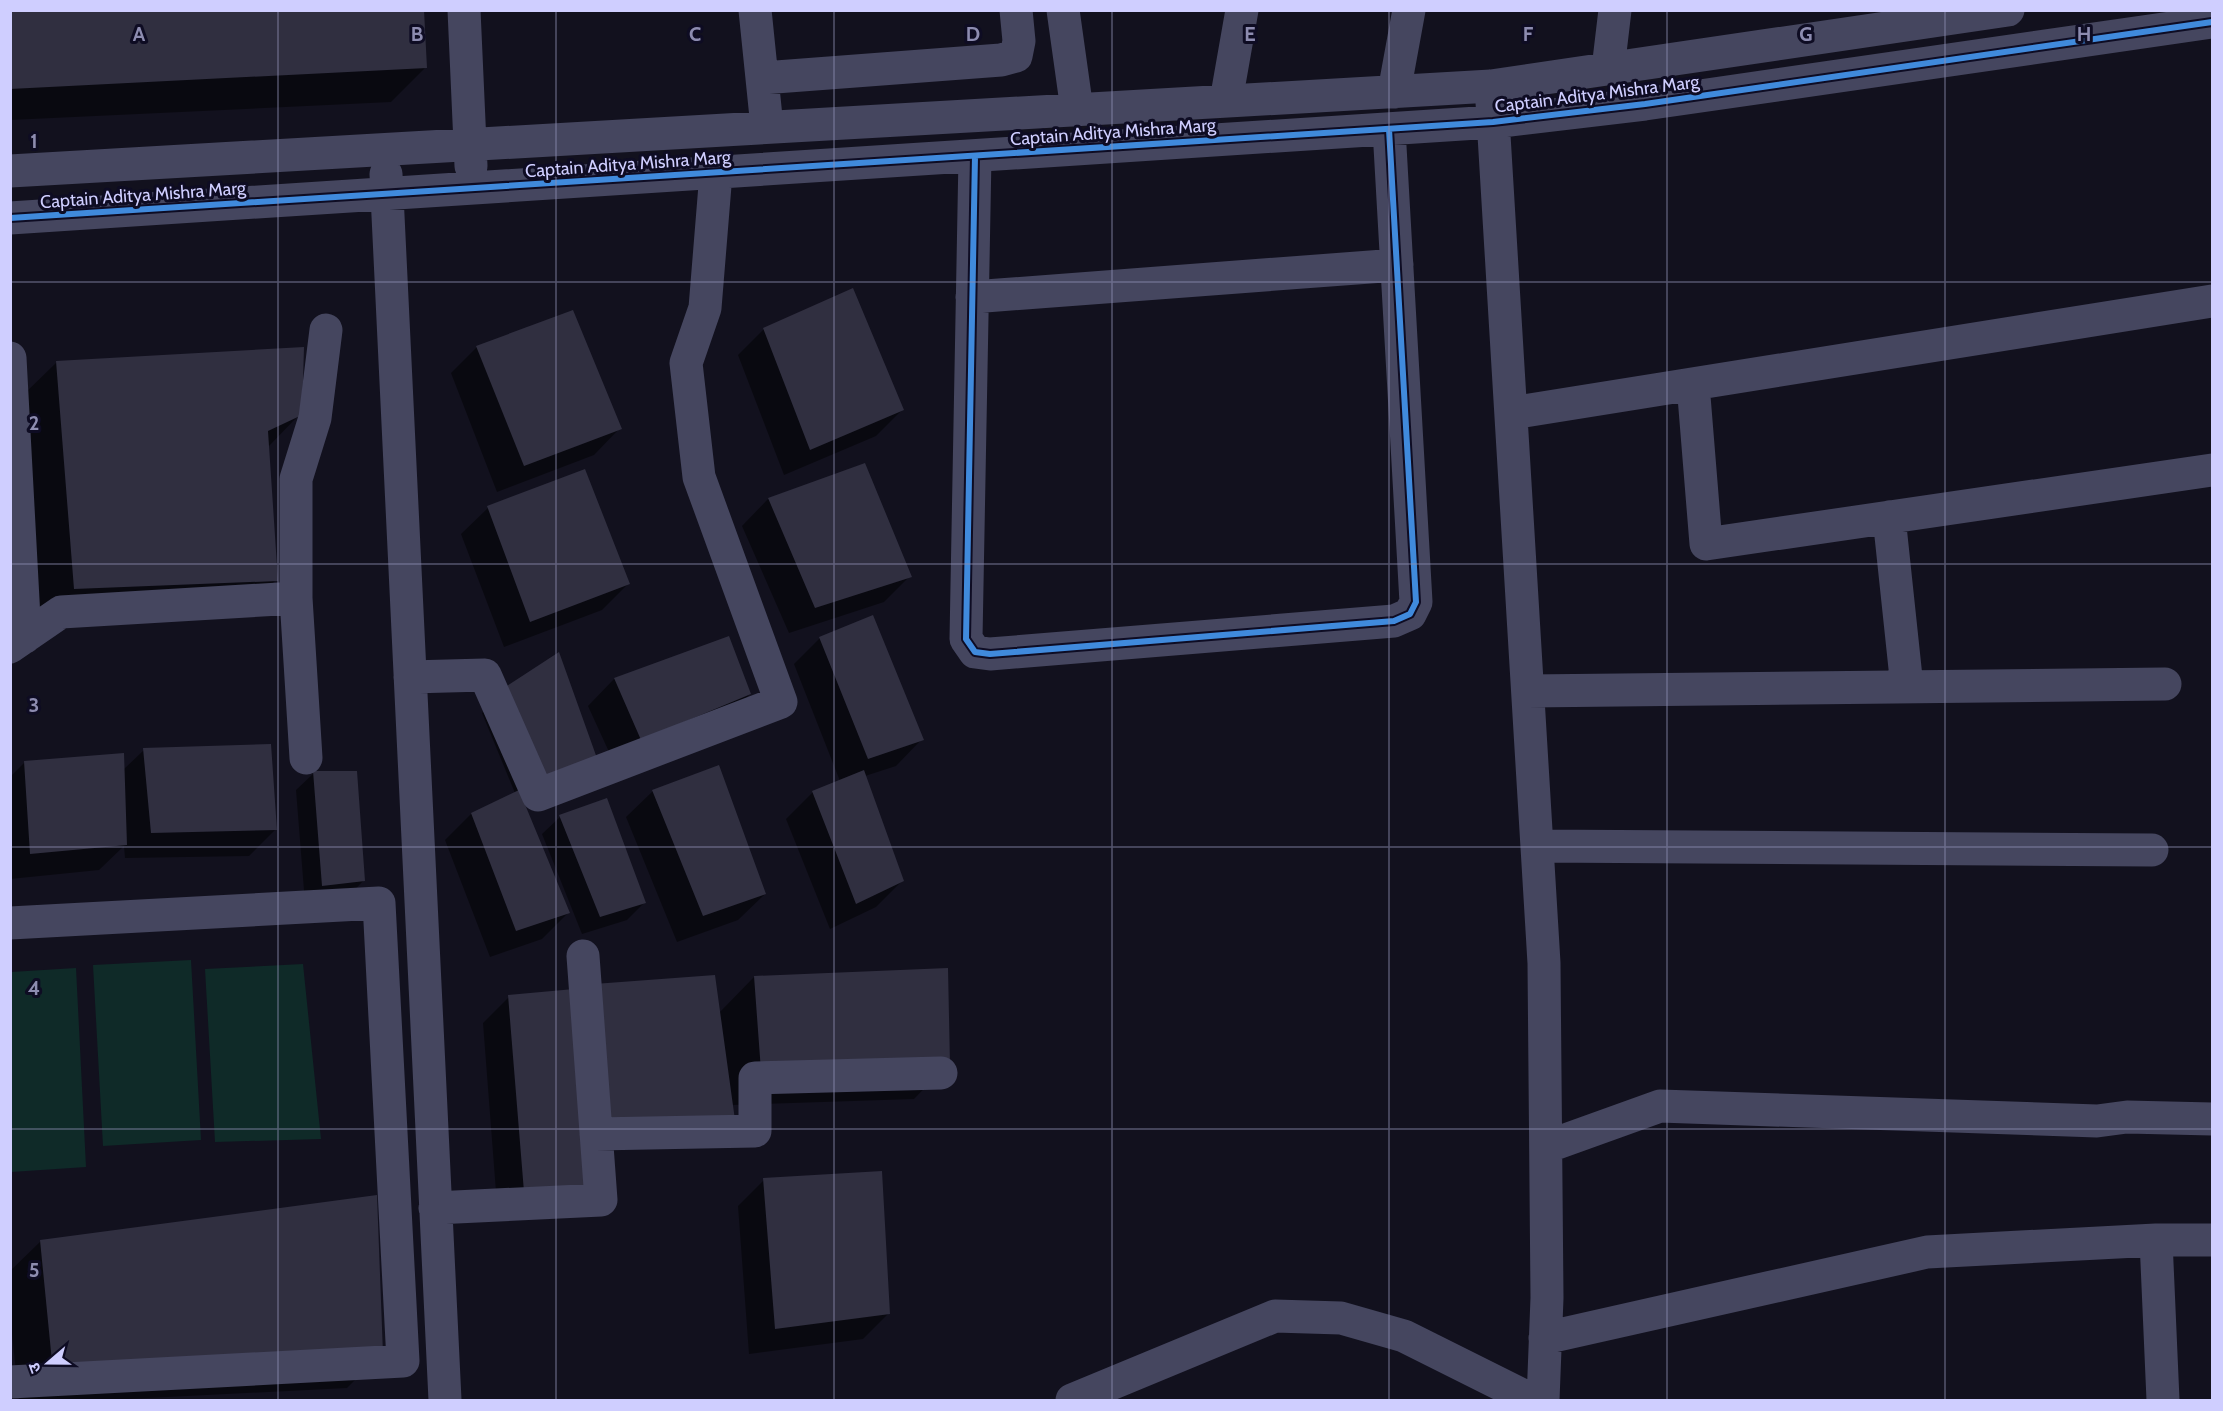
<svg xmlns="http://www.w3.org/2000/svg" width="2223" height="1411" font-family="Cabin,'Noto Sans Devanagari',sans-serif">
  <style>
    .green { fill: #0f2a28 }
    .shadow { fill: #0007 }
    .building { fill: #302f40 }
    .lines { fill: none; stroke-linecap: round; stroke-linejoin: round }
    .minor { stroke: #45465f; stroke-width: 33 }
    .cycleway-casing { stroke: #0e0c23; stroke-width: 10 }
    .cycleway { stroke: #408adc; stroke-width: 6 }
    .grid { fill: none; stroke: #8d8cb0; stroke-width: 1.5; stroke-opacity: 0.55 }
    .labels { text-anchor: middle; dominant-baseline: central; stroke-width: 6; stroke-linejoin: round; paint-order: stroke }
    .street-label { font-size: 18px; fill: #cfceff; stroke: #0e0c23 }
    .grid-label { font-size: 20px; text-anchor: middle; font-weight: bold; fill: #8d8cb0; stroke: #0e0c23; stroke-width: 6; stroke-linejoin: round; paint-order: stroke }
  </style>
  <rect width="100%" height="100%" fill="#12111e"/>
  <!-- green -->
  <path class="green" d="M191 960 201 1140 103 1146 93 965Z
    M303 964 321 1139 215 1142 205 969Z
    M76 968 86 1167 11 1172V972Z"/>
  <!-- shadow -->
  <path class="shadow" d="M10 10 425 68 391 102 10 120Z
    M764 329 902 410 876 436 784 475 738 355Z
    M477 347 620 428 594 455 497 492 451 373Z
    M57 362 300 414 268 447 276 580 242 614 40 622 22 396Z
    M864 464 910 576 884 602 789 633 742 526 768 499Z
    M488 508 628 584 602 610 504 647 461 534Z
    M728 638 750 694 723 720 615 765 588 706 614 679Z
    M820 638 922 739 896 766 865 776 903 880 876 907 830 929 786 819 813 792 840 781 794 664Z
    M508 687 570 787 524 807 568 913 542 939 490 957 445 840 471 814 515 793 482 713Z
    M144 750 275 830 249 856 125 858 124 846 99 870 10 879V777L25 762 123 770Z
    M314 773 363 881 346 899 305 903 296 790Z
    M653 791 765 894 738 920 677 942 626 817Z
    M560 817 644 903 627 920 582 934 542 834Z
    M754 977 948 1064 914 1099 731 1105 583 1145 498 1218 483 1023 509 997 719 1013Z
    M764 1180 889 1313 863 1339 749 1354 738 1206Z
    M41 1241 382 1353 347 1388 108 1400H19L10 1315V1271Z"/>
  <!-- building -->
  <path class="building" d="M10 10H424L427 68 10 89Z
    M853 288 904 410 810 450 763 328Z
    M573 310 622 429 524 466 476 346Z
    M304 347 302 415 268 431 278 581 74 589 56 361Z
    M865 463 912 577 815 608 768 498Z
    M585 469 630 584 530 622 487 506Z
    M873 615 924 740 868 759 819 637Z
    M729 636 751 694 641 740 614 678Z
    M559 652 598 761 547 783 507 686Z
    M271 744 277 830 151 833 143 748Z
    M124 753 127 845 30 854 24 761Z
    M719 765 766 894 703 916 652 790Z
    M864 770 904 881 856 904 812 791Z
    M313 771H357L365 881 322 886Z
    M519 790 570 913 516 931 471 813Z
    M607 798 646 903 600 917 559 815Z
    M948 968 950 1065 761 1071 754 976Z
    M715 975 735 1120 605 1119 594 984Z
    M574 989 588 1189 524 1192 508 995Z
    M882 1171 890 1314 775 1329 763 1178Z
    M377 1195 383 1354 53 1372 40 1240Z"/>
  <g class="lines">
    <!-- minor -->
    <path class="minor" d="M464 10 471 166
      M755 10 767 127
      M1063 10 1077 110
      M1608 69 1615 10
      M762 78 1001 60 1016 56 1019 41 1016 10
      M1394 92 1409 10
      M1226 101 1242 10
      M1492 102 1544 963 1547 1298 1543 1400
      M975 156 966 639 975 652 990 654 1394 621 1410 614 1416 602 1389 129
      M10 171 1491 86 2008 10
      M386 174 445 1400
      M10 218 1493 122 1645 104 2212 22
      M972 297 1397 265
      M10 358 25 637
      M1693 384 1706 544 2212 470
      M1511 413 2212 301
      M1889 517 1907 687
      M10 647 61 612 296 598
      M410 677 485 675 538 795 781 702 699 477 686 363 705 308 716 173
      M1528 691 2165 684
      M306 758 296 598V479L315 418 326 330
      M1537 846 2152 850
      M10 923 379 903 403 1361 10 1382
      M596 1134 755 1131V1078L941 1073
      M1546 1147 1660 1106 2097 1121 2127 1117 2212 1119
      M435 1208 601 1200 583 956
      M2156 1240 2163 1400
      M1545 1338 1927 1252 2156 1240H2212
      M1072 1400 1275 1316 1341 1318 1404 1336 1532 1400"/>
    <!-- cycleway casing -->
    <g class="cycleway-casing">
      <path id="cycleway" d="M975 156 966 639 975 652 990 654 1394 621 1410 614 1416 602 1389 129
        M10 218 1493 122 1645 104 2212 22"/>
    </g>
    <!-- cycleway -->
    <use href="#cycleway" class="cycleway"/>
  </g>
  <!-- grid -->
  <path class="grid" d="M278 10V1400M556 10V1400M834 10V1400M1112 10V1400M1389 10V1400M1667 10V1400M1945 10V1400M10 282H2212M10 564H2212M10 847H2212M10 1129H2212"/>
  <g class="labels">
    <!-- street labels -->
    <g class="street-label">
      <text transform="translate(1597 94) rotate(-7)">Captain Aditya Mishra Marg</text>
      <text transform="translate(1113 132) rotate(-4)">Captain Aditya Mishra Marg</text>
      <text transform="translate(628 164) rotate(-4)">Captain Aditya Mishra Marg</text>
      <text transform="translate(143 195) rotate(-4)">Captain Aditya Mishra Marg</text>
    </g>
  </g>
  <g class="grid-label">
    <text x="139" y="41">A</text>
    <text x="417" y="41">B</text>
    <text x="695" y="41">C</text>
    <text x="973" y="41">D</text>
    <text x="1250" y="41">E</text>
    <text x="1528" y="41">F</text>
    <text x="1806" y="41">G</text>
    <text x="2084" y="41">H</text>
    <text x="34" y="148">1</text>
    <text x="34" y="430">2</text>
    <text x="34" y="712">3</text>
    <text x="34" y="995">4</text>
    <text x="34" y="1277">5</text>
  </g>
  <!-- border -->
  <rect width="2223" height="1411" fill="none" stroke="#cfceff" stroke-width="24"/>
  <!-- north arrow -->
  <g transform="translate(48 1363) rotate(250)" stroke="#0e0c23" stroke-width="4.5" paint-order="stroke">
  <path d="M0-4.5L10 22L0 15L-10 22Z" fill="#cfceff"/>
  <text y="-9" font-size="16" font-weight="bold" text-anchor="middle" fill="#cfceff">उ</text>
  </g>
</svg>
